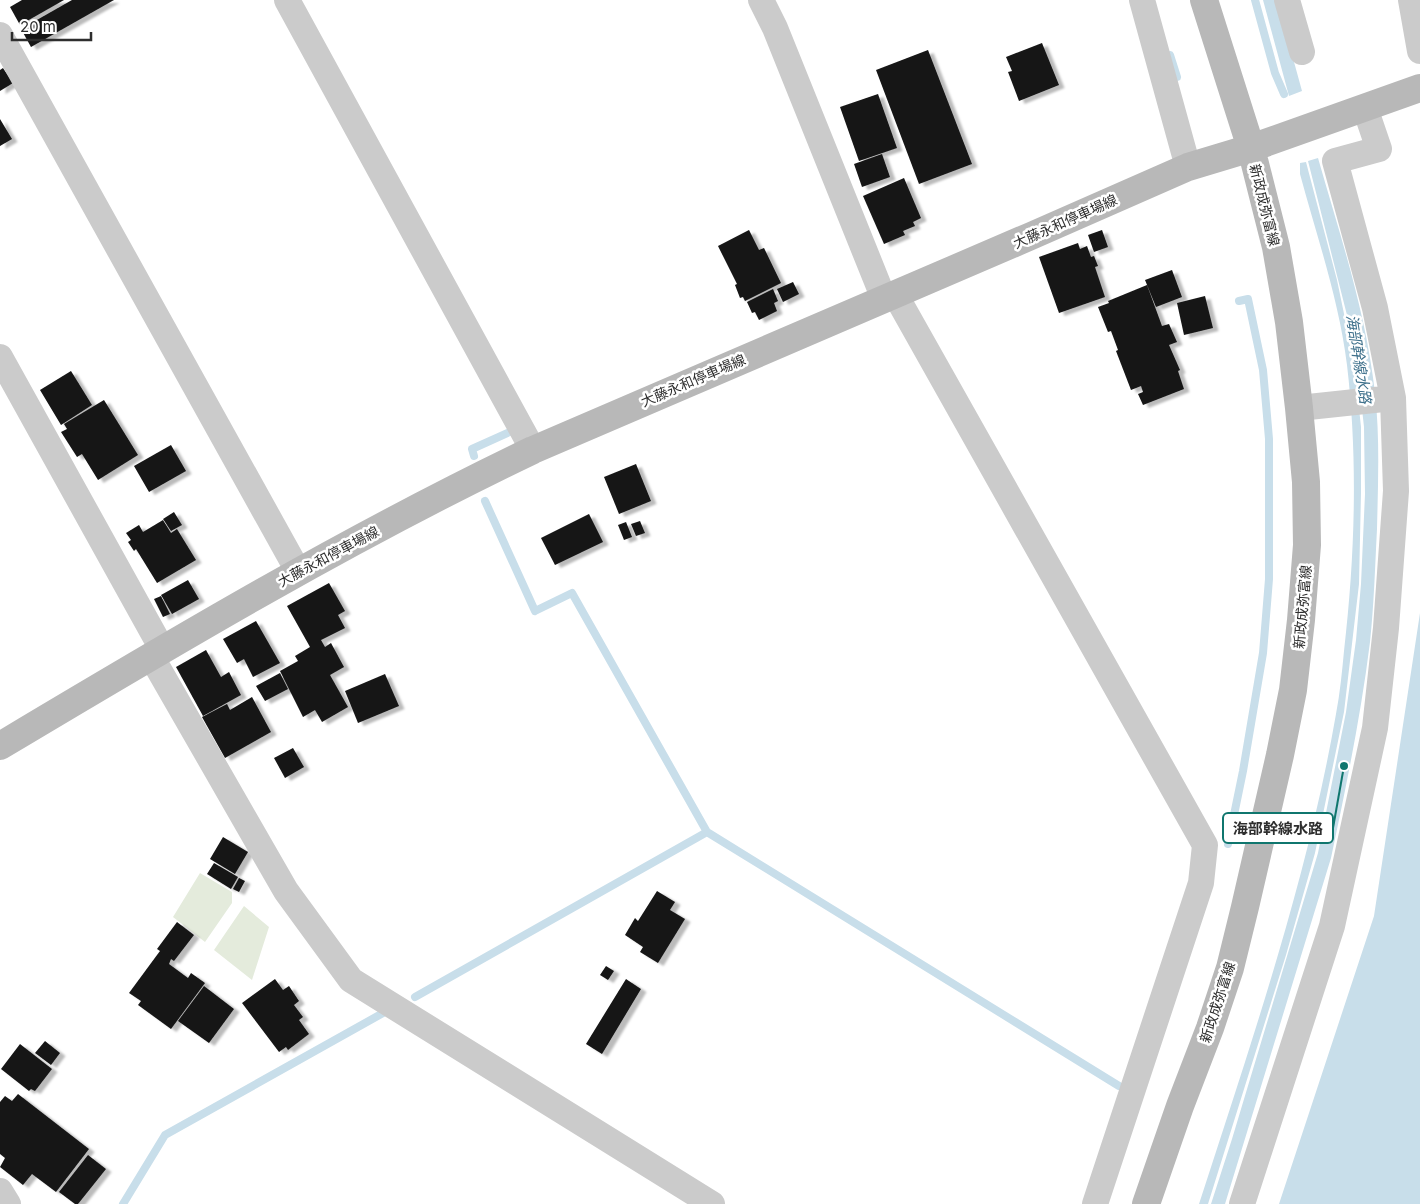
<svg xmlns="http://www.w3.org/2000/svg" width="1420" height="1204" font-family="Inter,'Noto Sans JP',sans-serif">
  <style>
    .green { fill: #e4ebdc }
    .water { fill: #c8deea }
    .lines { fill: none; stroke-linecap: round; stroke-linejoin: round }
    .stream { stroke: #c8deea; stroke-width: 8 }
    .building { fill: #151515; filter: url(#shadow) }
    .minor { stroke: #cbcbcb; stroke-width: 26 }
    .secondary { stroke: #b8b8b8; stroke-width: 28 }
    .labels { text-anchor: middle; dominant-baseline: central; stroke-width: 5; stroke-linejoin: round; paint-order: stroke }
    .street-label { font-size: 14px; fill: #2e2e2e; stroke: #fff }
    .water-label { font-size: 15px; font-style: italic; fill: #3f718c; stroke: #fff }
    .leader { fill: none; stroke: #0f766e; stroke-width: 2 }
    .callout-dot { fill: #0f766e; stroke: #fff; stroke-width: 2 }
    .callout { fill: #fff; stroke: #0f766e; stroke-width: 2 }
    .callout-label { font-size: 15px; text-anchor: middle; font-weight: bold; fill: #2e2e2e }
  </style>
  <defs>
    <filter id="shadow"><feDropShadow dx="5.5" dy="3" stdDeviation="1" flood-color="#0004"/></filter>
  </defs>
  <rect width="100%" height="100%" fill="#fff"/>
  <!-- green -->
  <path class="green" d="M200 873 232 892V903L205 942 173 917Z
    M244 906 269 927 252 980 214 950Z"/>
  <!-- water -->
  <path class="water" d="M1263 0H1277L1302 91 1289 96Z
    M1318 158C1340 235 1366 312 1375 393 1380 438 1378 484 1377 529 1375 567 1374 605 1370 642 1361 715 1346 787 1331 858L1225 1204H1211L1232 1139 1318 853 1346 712 1356 640 1361 584 1365 494 1364 427 1360 391 1350 327 1308 161Z
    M1306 162 1337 280 1354 362 1361 427V493L1359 584 1344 712 1315 853 1286 955 1208 1204H1199C1251 1043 1307 881 1336 714 1340 693 1342 672 1344 651 1355 556 1358 459 1347 365 1339 300 1317 237 1300 174V163Z
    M1420 613V1204H1279L1374 916Z"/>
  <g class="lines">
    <!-- stream -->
    <path class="stream" d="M1255 0 1275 73 1284 94
      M1170 55 1177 77
      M474 456 472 449 514 430 512 427
      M485 501 535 611 572 593 707 832 1119 1086
      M1228 844 1243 771 1263 653 1269 579V439L1263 370 1248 299 1239 301
      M415 997 707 832
      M123 1204 165 1135 383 1013"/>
  </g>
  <!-- building -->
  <path class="building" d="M22 0H64L20 25 10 7Z
    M72 0H114L31 47 21 29Z
    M1042 43 1059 85 1019 101 1008 72 1012 71 1006 57Z
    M928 50 972 164 919 184 876 70Z
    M3 68 13 83 0 91V70Z
    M878 94 897 148 859 161 840 107Z
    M0 119 12 139 0 146Z
    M882 154 890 177 862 187 854 164Z
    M904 178 921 218 913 222 915 226 903 231 905 235 884 244 863 196Z
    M749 230 759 250 764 248 781 283 745 301 743 297 740 298 735 285 737 284 718 246Z
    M1102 230 1108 247 1094 252 1088 235Z
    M1078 243 1080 249 1087 246 1091 257 1094 256 1098 266 1095 267 1105 297 1059 313 1039 257Z
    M1172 270 1182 297 1156 307 1145 280Z
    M793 282 799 294 783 302 777 289Z
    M1147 285 1162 326 1169 324 1177 342 1169 345 1180 370 1178 371 1184 389 1143 405 1138 394 1143 392 1141 386 1131 390 1116 351 1118 350 1111 331 1108 332 1098 307 1109 303 1108 301Z
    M773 289 778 301 774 303 777 311 759 320 755 312 752 313 747 302Z
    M1205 296 1213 328 1184 335 1177 303Z
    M71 371 92 405 61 425 40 390Z
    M104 400 138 455 98 480 82 454 77 457 61 432 67 429 64 424Z
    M171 445 186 471 149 492 134 466Z
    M636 464 651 501 619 514 604 477Z
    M174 512 182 525 171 531 163 519Z
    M589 514 603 542 555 565 541 538Z
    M163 520 171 533 177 529 196 560 157 583 136 549 134 551 128 542 131 540 126 533 139 525 143 532Z
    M640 521 645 533 636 536 631 524Z
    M626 522 632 537 624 540 618 525Z
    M188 580 199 599 172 614 161 595Z
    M329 583 345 611 338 615 345 628 321 640 325 647 331 643 344 667 330 675 348 707 322 722 315 710 303 717 280 671 298 661 295 656 310 647 287 606Z
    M161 596 170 614 163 617 154 599Z
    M256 621 280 663 253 677 244 659 237 663 223 639Z
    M206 650 221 677 229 672 241 695 203 716 176 667Z
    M280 673 288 689 265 701 256 686Z
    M385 674 399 706 358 723 345 691Z
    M252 697 271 732 225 758 202 717 227 704 230 710Z
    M293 748 304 767 285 778 274 758Z
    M223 837 248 852 235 874 210 859Z
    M214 863 238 877 231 889 207 874Z
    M239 878 245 881 239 892 233 889Z
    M657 891 675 902 670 910 685 919 658 963 640 952 643 947 625 935 635 918 638 921Z
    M177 922 194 935 174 961 171 959 169 964 188 978 191 973 205 983 171 1029 138 1005 141 1001 129 993 157 955 160 951 157 949Z
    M606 966 614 971 608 980 600 975Z
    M275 979 283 990 289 986 299 1001 294 1005 303 1017 299 1020 309 1034 288 1050 286 1047 279 1052 242 1003Z
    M626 979 641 989 602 1054 586 1044Z
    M204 986 234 1009 209 1043 178 1021Z
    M45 1041 60 1053 51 1065 35 1053Z
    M20 1044 52 1069 35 1091 31 1089 29 1091 1 1069Z
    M18 1094 89 1149 56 1192 32 1174 23 1185 0 1167 5 1158 0 1154V1102L5 1096 12 1101Z
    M88 1155 106 1169 78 1204H75L59 1192Z"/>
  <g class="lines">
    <!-- minor -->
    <path class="minor" d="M287 0 533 450
      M761 0 775 28 884 299
      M1142 0 1188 167
      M1287 0 1302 52
      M1411 0 1420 51
      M0 35 298 571
      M895 294 1205 845 1201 883 1095 1204
      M0 357 162 649
      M1299 408 1393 398
      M151 656 286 891 351 980 712 1204
      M0 1191 8 1204
      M1242 1204 1332 926 1375 728 1386 628 1396 491 1393 398 1375 308 1335 161 1379 149 1365 108"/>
    <!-- secondary -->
    <path class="secondary" d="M0 746C174 642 349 538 533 450L1031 236 1188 167 1251 148 1420 88
      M1146 1204 1180 1106 1210 1028 1230 968 1245 907 1280 755 1293 690 1301 620 1307 545 1306 482 1299 408 1289 322 1276 247 1251 148 1204 0"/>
  </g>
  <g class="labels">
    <!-- street labels -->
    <g class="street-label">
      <text transform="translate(1265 205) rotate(76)">新政成弥富線</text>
      <text transform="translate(1065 221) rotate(-24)">大藤永和停車場線</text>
      <text transform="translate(693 380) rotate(-23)">大藤永和停車場線</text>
      <text transform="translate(328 556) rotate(-28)">大藤永和停車場線</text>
      <text transform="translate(1302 607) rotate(-85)">新政成弥富線</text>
      <text transform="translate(1217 1002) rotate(-72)">新政成弥富線</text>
    </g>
    <!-- water labels -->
    <g class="water-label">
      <text transform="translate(1359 359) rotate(81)">海部幹線水路</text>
    </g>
  </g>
  <!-- callouts -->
  <path class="leader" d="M1344 766L1333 828"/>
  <circle class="callout-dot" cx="1344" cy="766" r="5"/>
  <rect class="callout" x="1223" y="813" width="110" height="30" rx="5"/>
  <g class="callout-label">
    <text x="1278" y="834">海部幹線水路</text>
  </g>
  <!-- scale -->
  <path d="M12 32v8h79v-8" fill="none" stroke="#2e2e2e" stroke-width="2.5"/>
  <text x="20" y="32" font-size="15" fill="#2e2e2e" stroke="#ffffff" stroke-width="4" paint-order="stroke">20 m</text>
</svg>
